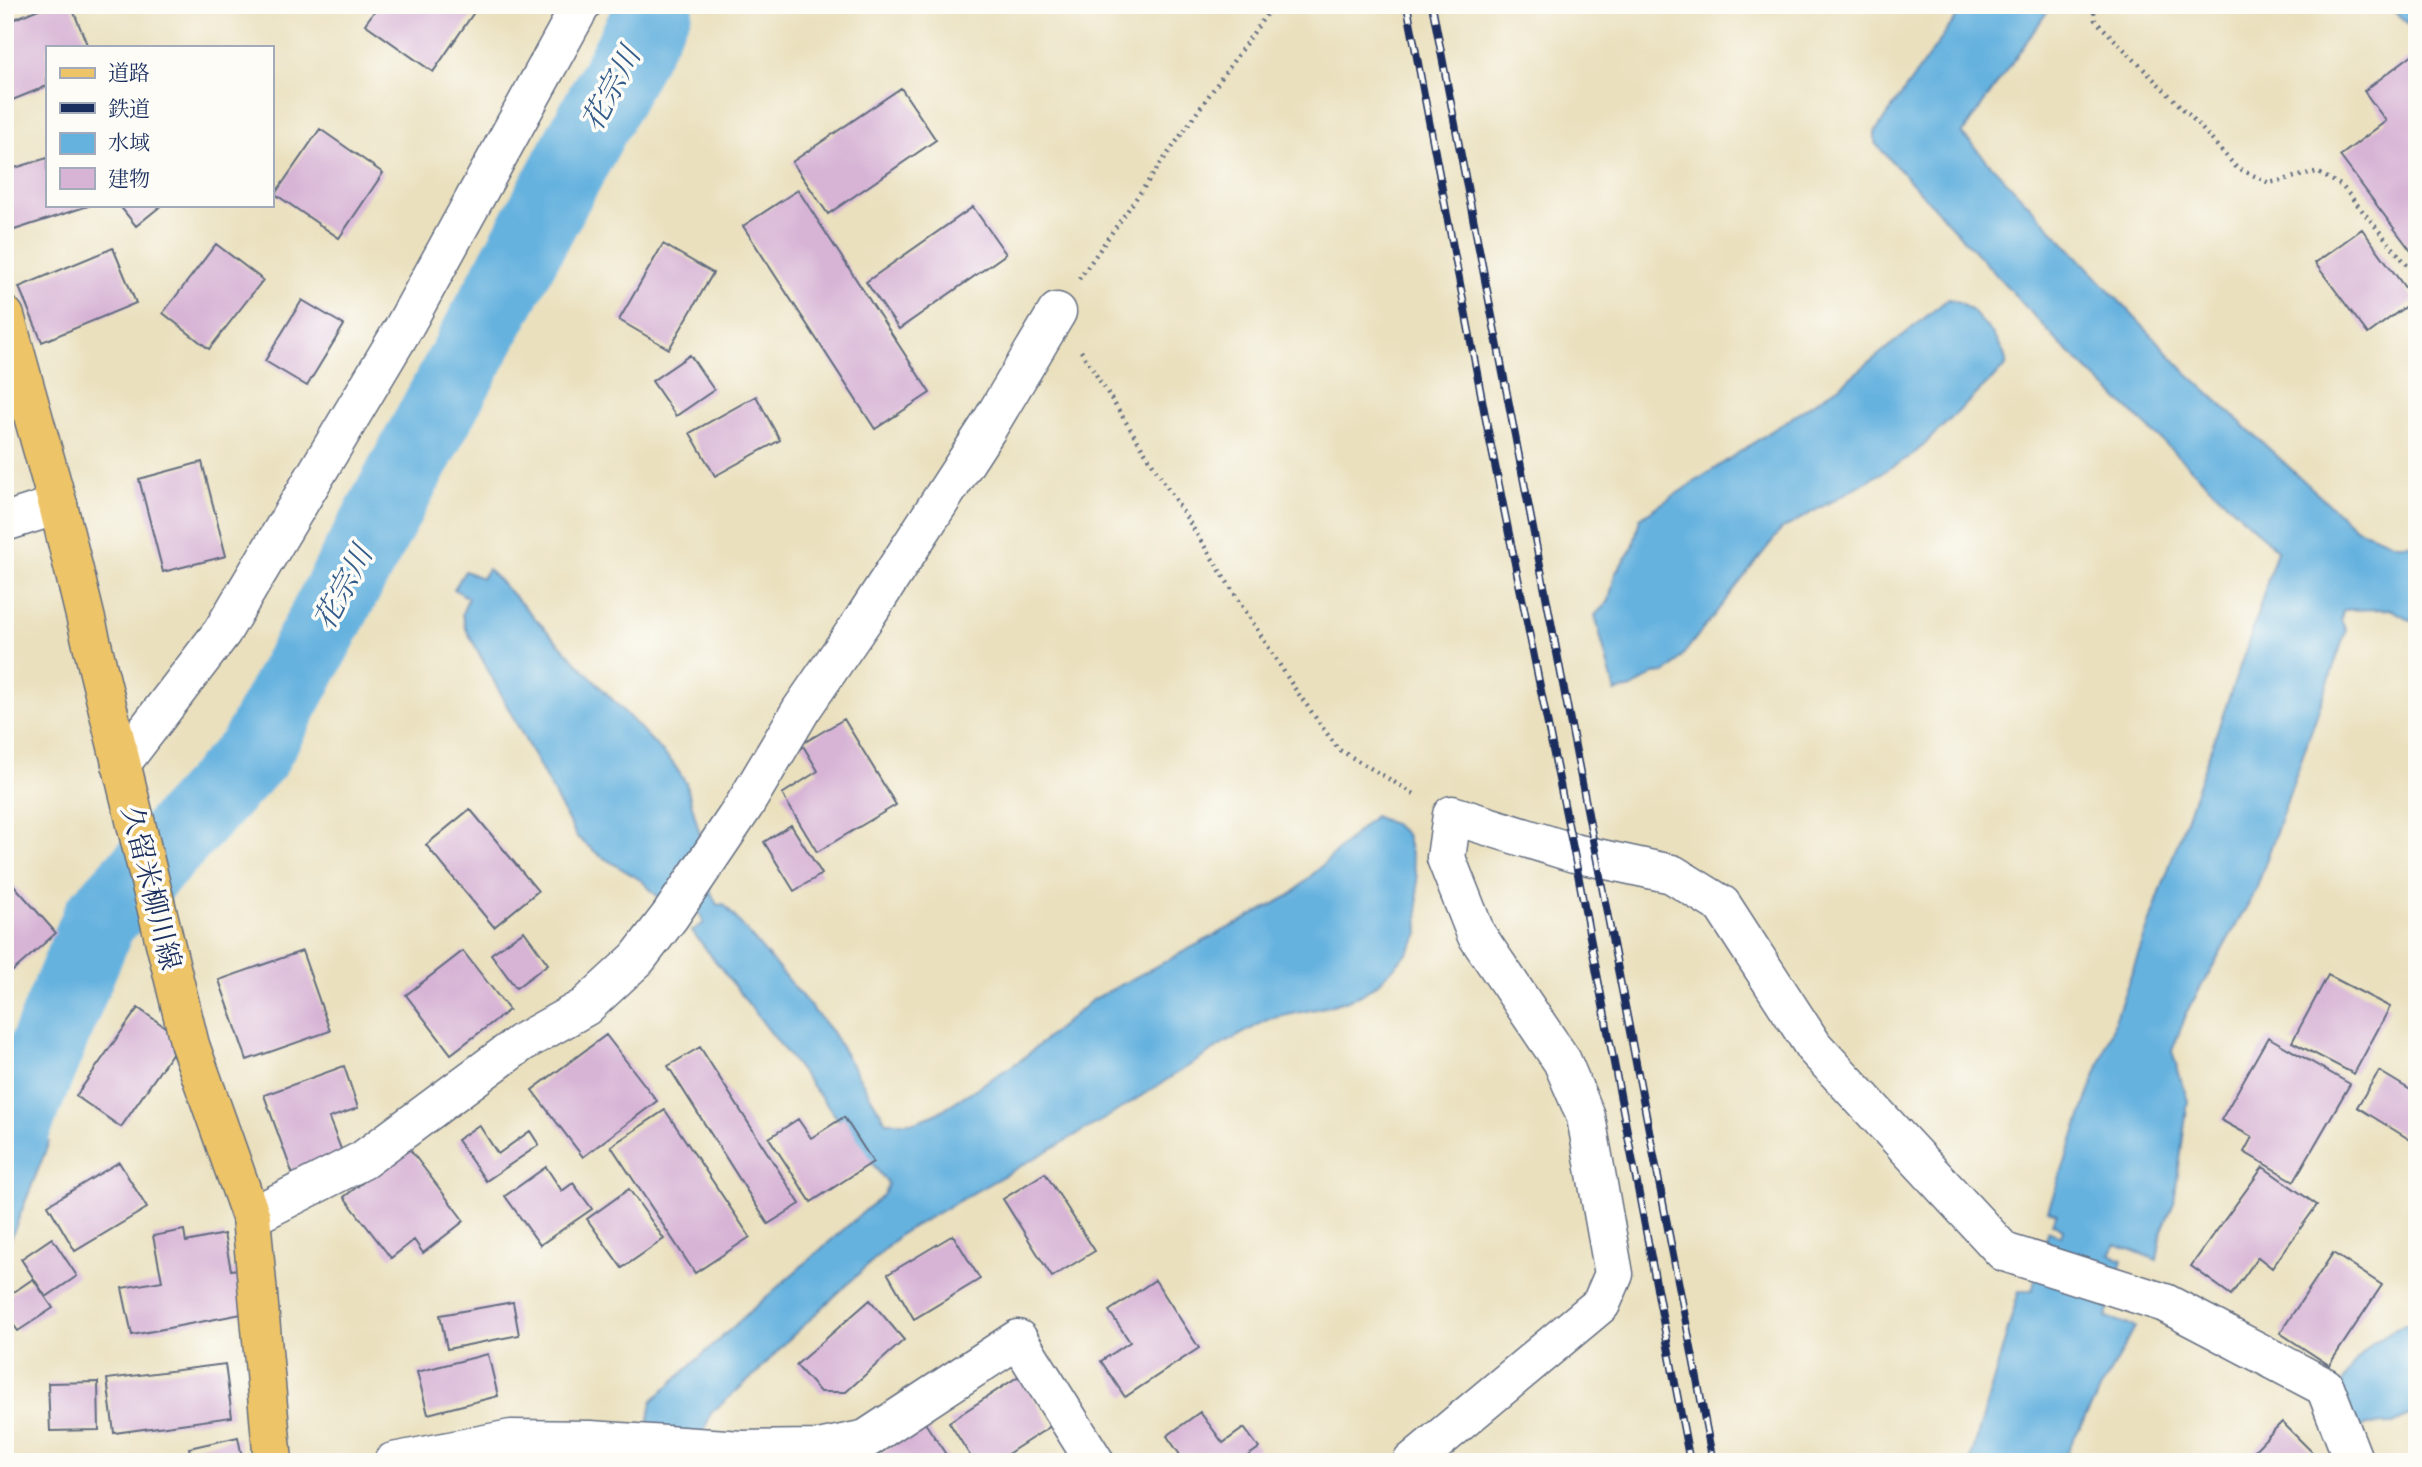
<svg xmlns="http://www.w3.org/2000/svg" width="2422" height="1467" font-family="Alegreya,'Noto Serif JP',serif">
  <style>
    .water { fill: #66b2df; stroke: #40709e; stroke-width: 2 }
    .lines { fill: none; stroke-linecap: round; stroke-linejoin: round }
    .river { stroke: #66b2df; stroke-width: 75 }
    .building { fill: #d7b4d5 }
    .minor-casing { stroke: #636d80; stroke-width: 41 }
    .major-casing { stroke: #636d80; stroke-width: 41 }
    .path { stroke: #636d80; stroke-width: 4.5; stroke-dasharray: 2 5; stroke-linecap: butt }
    .minor { stroke: #fff; stroke-width: 38 }
    .major { stroke: #eec469; stroke-width: 38 }
    .rail-casing { stroke: #1b2f5e; stroke-width: 8 }
    .rail { stroke: #fdfcf7; stroke-width: 5; stroke-dasharray: 16; stroke-linecap: butt }
    .labels { text-anchor: middle; dominant-baseline: central; stroke-width: 7; stroke-linejoin: round; paint-order: stroke }
    .street-label { font-size: 28px; fill: #1b2f5e; stroke: #fdfcf7 }
    .water-label { font-size: 30px; font-style: italic; fill: #355d8b; stroke: #fdfcf7 }
  </style>
  <rect width="100%" height="100%" fill="#fdfcf7"/>
  <filter id="ink" filterUnits="userSpaceOnUse"><feTurbulence type="fractalNoise" baseFrequency=".0143" numOctaves="2"/><feDisplacementMap in="SourceGraphic" scale="14" xChannelSelector="R" yChannelSelector="G"/><feConvolveMatrix kernelMatrix="1 2 1 2 8 2 1 2 1" color-interpolation-filters="sRGB"/></filter>
  <filter id="wash" filterUnits="userSpaceOnUse"><feTurbulence type="fractalNoise" baseFrequency=".00686" numOctaves="4" result="noise"/><feDisplacementMap in="SourceGraphic" scale="28" xChannelSelector="R" yChannelSelector="G"/><feGaussianBlur stdDeviation="1.57" result="paint"/><feColorMatrix in="noise" values="0 0 0 0 0 0 0 0 0 0 0 0 0 0 0 0 0 1.4 0 .05"/><feComposite in="paint" operator="in"/></filter>
  <g filter="url(#wash)">
    <rect width="100%" height="100%" fill="#eae0be"/>
    <!-- water -->
    <path class="water" d="M1965 5H2052L1962 134 2187 373 2355 528 2396 544H2417V623L2390 609 2343 610 2341 620 2346 631 2256 890 2188 1010 2172 1051 2188 1101 2174 1203 2162 1230 2157 1260 2116 1244 2110 1255 2122 1260 2106 1317 2135 1327 2061 1462H1970L2019 1291H2032L2048 1231 2061 1236 2063 1229 2052 1223 2057 1213 2048 1210 2251 635 2277 550 2059 343 1875 143V132Z
      M2386 5H2417V31Z
      M1948 299C1954 300 1959 301 1964 305 1977 314 2009 350 2006 366L1913 455 1781 530 1674 666 1665 673 1654 674 1632 688 1615 692 1595 615 1609 601 1615 574 1633 547 1640 518 1841 385Z
      M488 569 673 763 686 783 711 875 709 888 717 905 724 904 832 1032 886 1122H914L934 1115 1021 1060 1092 1000 1291 895 1374 816 1393 824 1406 834 1417 878 1419 934 1408 952 1380 982 1361 995 1330 1006 1269 1019 1227 1042 1106 1118 902 1233 788 1340 757 1373 711 1413 692 1462H642L652 1401 756 1306 884 1194 888 1184 692 931 704 923 700 914 686 898 671 910 642 881 599 855 577 837 465 627 462 614 468 598 454 589 465 571 482 578Z
      M5 1117 49 1142 11 1238 5 1244Z
      M2417 1318V1412L2393 1424 2365 1425 2359 1429 2337 1393C2359 1349 2373 1339 2417 1318Z"/>
    <g class="lines">
      <!-- river -->
      <path class="river" d="M5 1148 99 920 254 753 656 5"/>
    </g>
    <g id="blocks">
      <!-- building -->
      <path class="building" d="M48 5H71L88 47H47V86L5 103V23Z
        M379 5H479L433 72 365 24Z
        M2417 51V259L2340 156 2386 121 2364 91Z
        M901 88 936 140 828 214 792 162Z
        M320 129 383 173 339 238 275 194Z
        M47 158V205H91L5 233V171Z
        M798 190 930 393 875 429 743 226Z
        M119 205H162L136 226Z
        M973 207 1006 254 899 329 866 282Z
        M2362 229 2414 300 2368 334 2315 263Z
        M216 244 263 280 209 349 163 313Z
        M663 244 713 273 669 349 619 320Z
        M113 248 136 303 42 342 19 287Z
        M302 300 344 325 307 386 265 361Z
        M690 355 714 390 676 416 652 381Z
        M756 396 780 440 715 476 690 433Z
        M202 462 226 556 163 572 139 479Z
        M844 719 896 805 817 852 782 794 818 771 802 744Z
        M470 809 538 891 494 927 426 845Z
        M791 825 822 874 794 891 764 842Z
        M5 875 56 933 5 978Z
        M524 931 548 964 516 988 491 954Z
        M302 951 330 1031 247 1060 219 980Z
        M463 951 509 1010 451 1054 406 995Z
        M2328 975 2390 1007 2354 1074 2292 1042Z
        M138 1008 182 1039 121 1127 76 1096Z
        M606 1035 657 1101 583 1157 532 1090Z
        M2268 1037 2350 1084 2294 1181 2244 1152 2252 1137 2221 1120Z
        M700 1047 800 1204 768 1224 668 1066Z
        M344 1066 358 1108 329 1118 344 1157 293 1175 264 1095Z
        M2379 1071 2417 1094V1144L2357 1107Z
        M665 1110 750 1237 695 1273 611 1146Z
        M844 1117 873 1162 811 1202 769 1138 798 1119 811 1138Z
        M479 1125 498 1154 530 1131 539 1145 486 1181 457 1140Z
        M408 1147 464 1221 423 1253 414 1240 391 1258 344 1197Z
        M119 1162 147 1208 75 1251 48 1205Z
        M546 1167 562 1191 573 1183 592 1209 540 1245 505 1196Z
        M2263 1167 2317 1205 2272 1268 2258 1257 2231 1295 2191 1266Z
        M1045 1173 1095 1251 1052 1277 1003 1199Z
        M629 1189 664 1239 622 1268 587 1219Z
        M184 1230 186 1242 224 1234 231 1270 243 1268 252 1312 132 1335 122 1288 162 1281 153 1236Z
        M953 1235 980 1279 914 1319 888 1274Z
        M52 1238 77 1276 46 1297 21 1259Z
        M2333 1253 2382 1285 2329 1365 2280 1333Z
        M33 1279 53 1308 18 1331 5 1313V1298Z
        M1155 1280 1199 1348 1125 1397 1101 1361 1130 1342 1109 1311Z
        M870 1300 904 1340 846 1392H820L796 1365Z
        M513 1302 519 1335 447 1349 440 1315Z
        M488 1354 498 1396 428 1414 417 1372Z
        M225 1364 232 1417 114 1433 107 1379Z
        M1019 1376 1051 1426 995 1462H974L949 1422Z
        M98 1382 99 1430 50 1431 48 1383Z
        M1200 1412 1223 1443 1244 1428 1259 1448 1239 1462H1185L1167 1436Z
        M2282 1422 2322 1462H2243Z
        M925 1423 951 1462H876L873 1458Z
        M238 1437 243 1462H192L189 1448Z
        M173 1455 175 1462H147V1461Z"/>
    </g>
  </g>
  <g filter="url(#ink)">
    <use href="#blocks" fill-opacity="0" stroke="#636d80" stroke-width="2"/>
    <g class="lines">
      <!-- minor casing -->
      <g class="minor-casing">
        <path id="minor" d="M5 522 58 505
          M121 764 222 632 404 327 581 5
          M251 1217 363 1160 521 1043 585 1007 637 959 670 916 744 806 801 710 865 617 987 429 1057 312
          M393 1462 511 1439 590 1440 742 1450 818 1449 866 1439 1018 1339 1095 1462
          M1412 1462 1601 1304 1614 1274 1586 1117 1562 1061 1476 934 1446 858 1452 815 1574 853 1672 874 1722 905 1814 1047 2004 1252 2165 1303 2325 1387 2354 1462"/>
      </g>
      <!-- major casing -->
      <g class="major-casing">
        <path id="major" d="M5 316 58 505 190 1045 251 1217 273 1462"/>
      </g>
      <!-- path -->
      <path class="path" d="M2093 5 2095 20 2196 122 2236 167 2269 183 2317 172 2342 186 2417 277
        M1079 279 1273 5
        M1081 351 1293 686 1338 749 1416 795"/>
      <!-- minor -->
      <use href="#minor" class="minor"/>
      <!-- major -->
      <use href="#major" class="major"/>
      <!-- rail casing -->
      <g class="rail-casing">
        <path id="rail" d="M1407 5 1488 431 1574 853 1690 1462
          M1432 5 1713 1462"/>
      </g>
      <!-- rail -->
      <use href="#rail" class="rail"/>
    </g>
  </g>
  <g class="labels">
    <!-- street labels -->
    <g class="street-label">
      <text transform="translate(151 888) rotate(76)">久留米柳川線</text>
    </g>
    <!-- water labels -->
    <g class="water-label">
      <text transform="translate(611 89) rotate(-62)">花宗川</text>
      <text transform="translate(343 588) rotate(-62)">花宗川</text>
    </g>
  </g>
  <!-- margin -->
  <rect width="2422" height="1467" fill="none" stroke="#fdfcf7" stroke-width="28"/>
  <!-- legend -->
  <rect x="46" y="46" width="228" height="161" fill="#fdfcf7" stroke="#a3aaba" stroke-width="2"/>
  <rect x="60" y="68" width="35" height="10" fill="#eec469" stroke="#a3aaba" stroke-width="2"/>
  <text x="108" y="80" font-size="21" fill="#1b2f5e">道路</text>
  <rect x="60" y="103" width="35" height="10" fill="#1b2f5e" stroke="#a3aaba" stroke-width="2"/>
  <text x="108" y="116" font-size="21" fill="#1b2f5e">鉄道</text>
  <rect x="60" y="133" width="35" height="21" fill="#66b2df" stroke="#a3aaba" stroke-width="2"/>
  <text x="108" y="150" font-size="21" fill="#1b2f5e">水域</text>
  <rect x="60" y="168" width="35" height="21" fill="#d7b4d5" stroke="#a3aaba" stroke-width="2"/>
  <text x="108" y="186" font-size="21" fill="#1b2f5e">建物</text>
</svg>
